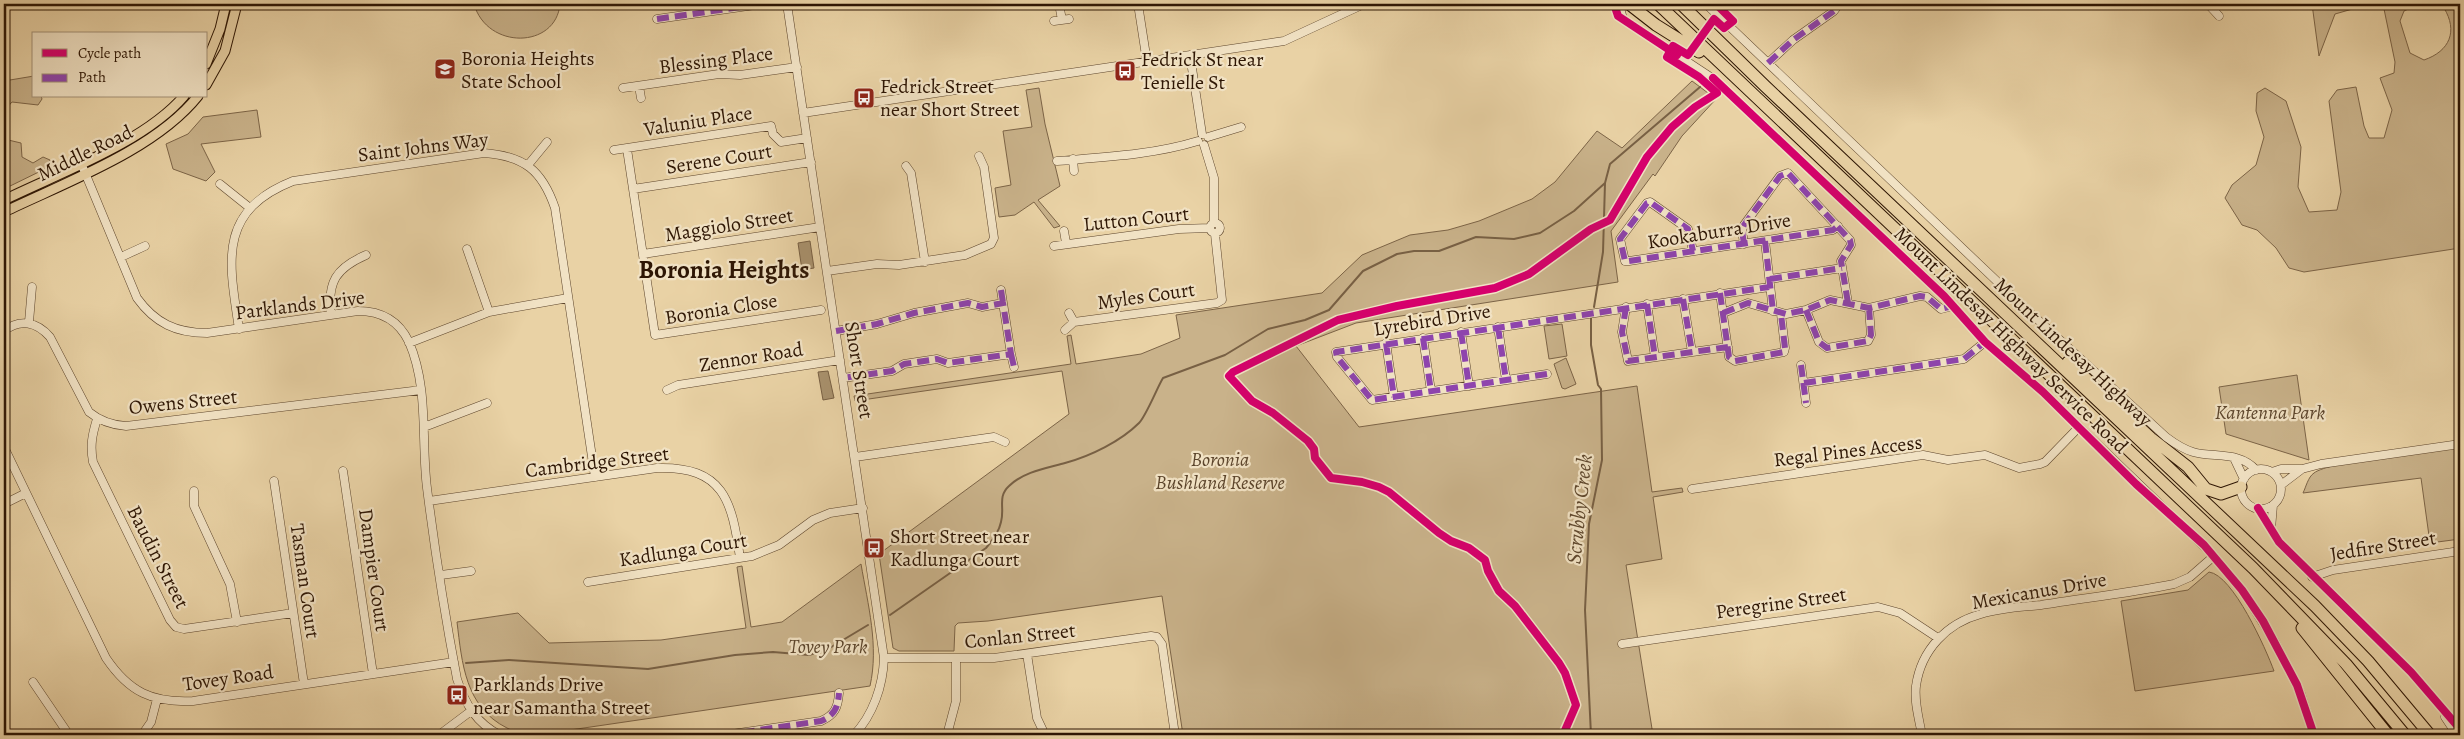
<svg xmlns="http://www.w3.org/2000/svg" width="2464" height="739" font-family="Alegreya,serif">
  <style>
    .green { fill: #c9b28a; stroke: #7c6447; fill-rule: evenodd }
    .water { fill: #a9926e; stroke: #786044 }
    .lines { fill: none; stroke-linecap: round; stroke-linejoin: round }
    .stream { stroke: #786044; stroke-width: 2 }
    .minor-casing { stroke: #5d452c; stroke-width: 9 }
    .major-casing { stroke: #2e1604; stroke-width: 11 }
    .highway-casing { stroke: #2e1604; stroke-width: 13 }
    .minor { stroke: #f1e2c4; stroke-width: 8 }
    .major { stroke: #e9d2a5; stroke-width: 9 }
    .highway { stroke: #e9d2a5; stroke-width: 11 }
    .quiet { stroke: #8e44ad; stroke-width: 6; stroke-dasharray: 12 6; stroke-linecap: butt }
    .cycleway-casing { stroke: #f1e2c4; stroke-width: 11 }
    .cycleway { stroke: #d6006c; stroke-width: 8 }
    .labels { text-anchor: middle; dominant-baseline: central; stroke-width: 4.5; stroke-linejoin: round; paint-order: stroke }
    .poi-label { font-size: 20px; fill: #2e1604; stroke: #f1e2c4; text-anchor: start }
    .street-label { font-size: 20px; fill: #2e1604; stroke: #f1e2c4 }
    .park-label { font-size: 20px; font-style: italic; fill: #5c452c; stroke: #f1e2c4 }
    .water-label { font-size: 21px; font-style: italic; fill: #5f482e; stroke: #f1e2c4 }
    .district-label { font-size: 25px; font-weight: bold; fill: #2e1604; stroke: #f1e2c4 }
  </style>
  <rect width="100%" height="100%" fill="#e9d2a5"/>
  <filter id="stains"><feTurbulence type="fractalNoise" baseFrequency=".004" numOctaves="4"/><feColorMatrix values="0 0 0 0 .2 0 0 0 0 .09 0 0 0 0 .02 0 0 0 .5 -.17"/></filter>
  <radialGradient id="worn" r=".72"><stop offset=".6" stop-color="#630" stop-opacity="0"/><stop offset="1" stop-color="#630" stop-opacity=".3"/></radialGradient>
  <!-- green -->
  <path class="green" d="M474 4H560C556 49 487 50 474 4Z
    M2312 4H2370L2335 14 2319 56Z
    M2373 4H2460V248L2304 272 2289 268 2276 248 2257 230 2242 225 2225 198 2232 185 2256 165 2264 137 2256 111 2257 93 2265 88 2286 101 2301 147 2298 187 2309 212 2337 210 2341 192 2329 101 2337 90 2356 87 2364 126 2369 138H2384L2392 110 2380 78 2394 73 2395 62 2384 9ZM2419 4 2444 8C2458 31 2450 51 2424 60L2410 53 2400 21 2404 11Z
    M34 76V96H41L42 99 38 105 12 102 4 111V81Z
    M1692 81 1716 99 1682 136 1655 176 1653 174 1611 231 1618 282 1356 323 1296 346 1359 427 1637 386 1652 492 1682 488 1683 492 1653 497 1662 559 1626 565 1653 735H1183L1162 596 988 621 958 623 955 626 954 651H899L893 648 879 554 1069 414 1062 371 855 401 854 396 1071 364 1067 336 1071 335 1076 364 1141 354 1180 338 1176 315 1322 293 1362 255 1410 235 1448 230 1479 221 1532 199 1555 182 1597 131 1622 148Z
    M1039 88 1045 124 1060 186 1038 200 1060 226 1054 228 1034 202 1015 215 999 217 995 188 1011 185 1003 131 1032 127 1026 90Z
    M257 110 261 137 201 144 215 172 206 181 173 169 166 144 188 134 203 117Z
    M4 139 21 143 22 157 33 163 43 157 50 160 51 166 4 189Z
    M1562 324 1567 356 1549 359 1544 326Z
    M1566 358 1576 384 1565 389 1562 388 1554 364Z
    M2297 375 2309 460 2226 434 2219 387Z
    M2460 446V539L2430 543 2421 478 2303 493C2306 487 2308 477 2314 473 2329 461 2435 450 2460 446Z
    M861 564C868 605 879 646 870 686L536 735C524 735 517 733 507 728 465 707 462 663 457 622L518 613 549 643 661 640 746 628 737 567 742 566 751 627 782 622Z
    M2209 572C2233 575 2266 649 2274 671L2135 691 2121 601 2188 590Z"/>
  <!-- water -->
  <path class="water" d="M810 241 814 268 802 270 798 243Z
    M828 371 834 398 823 400 818 372Z"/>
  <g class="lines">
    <!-- stream -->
    <path class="stream" d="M1594 307 1603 252 1605 183 1610 164 1700 87
      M890 615 986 548C993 540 999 532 1001 522 1005 508 997 497 1009 486 1023 472 1047 468 1065 463 1091 456 1121 441 1139 423 1146 416 1157 388 1163 378L1225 355 1268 329 1305 320 1329 310 1363 271 1397 254 1414 251H1439L1476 237 1514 239 1540 233 1574 211 1605 183
      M466 663 509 660 648 669 735 655 773 652 809 655 828 649 868 625
      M1591 735 1585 610 1589 524 1602 460 1601 389 1598 385 1591 345V318"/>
    <!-- minor casing -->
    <g class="minor-casing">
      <path id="minor" d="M787 4 884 658C883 686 873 715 854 735
        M1059 4 1062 20
        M1138 4 1147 62
        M1614 4 1618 16 1709 76 1741 104 1944 296 1985 342 2043 392 2214 556 2242 590 2275 642 2301 694 2314 735
        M1619 4 1623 19
        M1706 4 2025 308 2166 437C2174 443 2183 449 2193 452 2214 458 2240 451 2256 470
        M2208 4 2219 16
        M657 19 762 4
        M1054 21 1069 19
        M1190 55 1202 134
        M1768 63 1793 40 1834 11 1839 4
        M639 86 641 98
        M623 88 719 74 740 75 797 67
        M803 113 1284 41 1364 4
        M1208 137 1241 127
        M1204 145 1214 178V223
        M627 149 655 335 821 310
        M614 150 771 126 773 134 781 142 807 138
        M1073 159 1074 171
        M1057 161C1105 157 1152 155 1198 141
        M81 163 137 298C155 323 176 333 207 333L358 311C381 311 399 321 409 342 429 388 421 441 427 488 435 552 445 616 457 679 465 704 477 724 500 735
        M528 165 547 142
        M906 166 911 173 925 262
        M220 184 250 208
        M633 189 811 162
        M1210 228a5 5 0 1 1 10 0a5 5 0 1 1-10 0Z
        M1064 231 1066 243
        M1765 241 1773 311
        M1744 244 1742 230 1744 225 1780 176 1788 173 1850 240 1851 245 1841 261 1848 303
        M1054 246 1179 229 1210 228
        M467 249 489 312
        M1693 251 1688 229 1650 202 1647 203 1620 239 1625 261H1629L1833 230 1838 226
        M643 254 820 227
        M121 257 145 246
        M827 271 877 264 899 265 965 255 991 244 994 238 984 167 979 156
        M1770 279 1842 268
        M1001 290 1003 303
        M1720 293 1729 357 1735 361 1784 352 1785 348 1781 314
        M1683 299 1692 352
        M1647 304 1655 357
        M1626 307 1622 332 1628 361 1728 347
        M1806 310 1819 342 1827 348 1868 341 1871 335 1869 308
        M1723 313 1748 303 1786 314 1806 310 1830 300 1869 308 1920 296 1927 297 1941 309 1953 306
        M331 315C327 282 336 268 366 255
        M29 322 32 287
        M1074 322 1217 303 1222 300 1215 234
        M1498 327 1506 380
        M239 329C229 262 217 211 293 181L484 153C524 156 542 170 555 208L595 477
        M1065 330 1074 322 1069 313
        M4 331C20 318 37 322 50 337L89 412C100 421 111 425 126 426L421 390
        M836 331 877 324 914 313 968 303 982 307 1003 303 1011 354 948 363 937 359 904 364 892 371 843 378
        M1461 332 1469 386
        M1423 338 1431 391
        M409 343 489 312 568 298
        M1386 343 1394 397
        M1011 354 1014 367
        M1801 365 1806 403
        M1547 374 1372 400 1337 357 1336 352 1769 287
        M1804 383 1964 359 1985 342
        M667 390 678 385 840 360
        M97 419C92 435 90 446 93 462L170 620 176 627 184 629 293 613
        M424 427 487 403
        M4 447 106 658C129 692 152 703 193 701L454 662
        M855 457 994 437 1005 442
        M2234 458 2244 479
        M2241 489a20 20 0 1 1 40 0a20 20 0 1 1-40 0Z
        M343 471 373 674
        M2272 472 2281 469H2302
        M274 481 304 684
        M2281 485 2302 469 2321 464 2460 444
        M1692 489 1923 455 1948 460 1985 455 2019 468 2040 464 2045 462 2079 427
        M194 491V506L230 584 237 622
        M429 501 657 468C724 466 732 501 740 558
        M4 504 26 493
        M2258 508 2279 542 2411 672 2460 729
        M2271 529 2273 505
        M441 575 471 571
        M2312 577 2333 570 2460 551
        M588 582 752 556 779 545 813 520 830 513 863 508
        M1622 644 1878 607 1900 613 1938 638
        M1027 654 1037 718 1045 735
        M884 658H994L1151 636 1157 637 1162 644 1175 735
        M33 682 69 735
        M2445 717 2457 735
        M142 735 151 722 157 699
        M439 735 471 711
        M725 735 821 721C835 715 838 707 839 693
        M947 735 956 701V658
        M1922 735C1919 719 1914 702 1916 686 1921 650 1947 623 1981 614 2000 608 2022 607 2041 605 2085 598 2130 593 2174 584L2190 577 2214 556
        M2302 735 2313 732"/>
    </g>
    <!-- major casing -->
    <g class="major-casing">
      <path id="major" d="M206 64 220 29 226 4
        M206 85 225 51 237 4
        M4 200C59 173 145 142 184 96
        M4 212C66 182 155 150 198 96"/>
    </g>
    <!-- highway casing -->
    <g class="highway-casing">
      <path id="highway" d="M1629 4 1656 25 1699 52
        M1658 4 2253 568 2346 664 2405 735
        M1681 4 1765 86 2315 606 2368 661 2430 735
        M2068 362 2151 438 2188 467 2206 489 2221 494 2241 487
        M2302 628 2388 735"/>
    </g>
    <!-- minor -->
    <use href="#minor" class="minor"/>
    <!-- major -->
    <use href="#major" class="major"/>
    <!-- highway -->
    <use href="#highway" class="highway"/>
    <!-- quiet -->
    <path class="quiet" d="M657 19 762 4
      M1768 63 1793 40 1834 11 1839 4
      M1765 241 1773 311
      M1744 244 1742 230 1744 225 1780 176 1788 173 1850 240 1851 245 1841 261 1848 303
      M1693 251 1688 229 1650 202 1647 203 1620 239 1625 261H1629L1833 230 1838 226
      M1770 279 1842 268
      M1001 290 1003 303
      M1720 293 1729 357 1735 361 1784 352 1785 348 1781 314
      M1683 299 1692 352
      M1647 304 1655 357
      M1626 307 1622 332 1628 361 1728 347
      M1806 310 1819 342 1827 348 1868 341 1871 335 1869 308
      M1723 313 1748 303 1786 314 1806 310 1830 300 1869 308 1920 296 1927 297 1941 309 1953 306
      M1498 327 1506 380
      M836 331 877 324 914 313 968 303 982 307 1003 303 1011 354 948 363 937 359 904 364 892 371 843 378
      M1461 332 1469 386
      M1423 338 1431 391
      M1386 343 1394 397
      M1011 354 1014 367
      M1801 365 1806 403
      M1547 374 1372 400 1337 357 1336 352 1769 287
      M1804 383 1964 359 1985 342
      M725 735 821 721C835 715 838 707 839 693"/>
    <!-- cycleway casing -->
    <g class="cycleway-casing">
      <path id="cycleway" d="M1614 4 1618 16 1677 55
        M1713 78 1944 296 1985 342 2043 392 2136 484 2204 545 2242 590 2263 621 2297 685 2314 735
        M2258 508 2279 542 2411 672 2460 729
        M1563 735 1576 705 1565 673 1559 663 1515 606 1499 591 1488 571 1485 560 1469 548 1451 541 1439 533 1389 492 1379 487 1362 482 1331 478 1315 458 1314 449 1308 441 1273 413 1252 401 1229 376 1233 372 1338 320 1397 306 1495 288 1529 274 1591 229 1610 220 1647 157 1672 127 1695 107 1717 93 1699 77 1667 57 1673 46 1688 55 1714 19 1724 28 1733 21 1716 4"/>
    </g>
    <!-- cycleway -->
    <use href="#cycleway" class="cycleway"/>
  </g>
  <!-- icons -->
  <defs>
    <g id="school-square" transform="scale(1.125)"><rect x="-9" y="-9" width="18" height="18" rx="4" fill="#8f2418" stroke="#f1e2c4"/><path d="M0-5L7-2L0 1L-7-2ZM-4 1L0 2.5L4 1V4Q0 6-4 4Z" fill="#fff"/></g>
    <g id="bus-square" transform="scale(1.125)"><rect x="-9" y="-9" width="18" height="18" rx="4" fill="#8f2418" stroke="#f1e2c4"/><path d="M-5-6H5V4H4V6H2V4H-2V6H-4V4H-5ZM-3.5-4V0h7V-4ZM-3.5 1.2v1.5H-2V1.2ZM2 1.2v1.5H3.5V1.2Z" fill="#fff"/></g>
  </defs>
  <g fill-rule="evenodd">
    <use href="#school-square" x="445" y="69"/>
    <use href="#bus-square" x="1125" y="71"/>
    <use href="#bus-square" x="864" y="98"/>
    <use href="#bus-square" x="874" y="548"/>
    <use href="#bus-square" x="457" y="695"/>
  </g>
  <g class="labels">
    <!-- poi labels -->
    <g class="poi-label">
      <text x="461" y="58">Boronia Heights<tspan x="461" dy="23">State School</tspan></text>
      <text x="1141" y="59">Fedrick St near<tspan x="1141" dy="23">Tenielle St</tspan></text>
      <text x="880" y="86">Fedrick Street<tspan x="880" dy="23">near Short Street</tspan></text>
      <text x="890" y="536">Short Street near<tspan x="890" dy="23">Kadlunga Court</tspan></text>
      <text x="473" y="684">Parklands Drive<tspan x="473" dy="23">near Samantha Street</tspan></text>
    </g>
    <!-- street labels -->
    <g class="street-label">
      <text transform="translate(716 60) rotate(-7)">Blessing Place</text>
      <text transform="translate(698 121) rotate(-9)">Valuniu Place</text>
      <text transform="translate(423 147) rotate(-7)">Saint Johns Way</text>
      <text transform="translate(85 153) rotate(-26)">Middle Road</text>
      <text transform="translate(719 159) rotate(-9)">Serene Court</text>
      <text transform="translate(1136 219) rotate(-6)">Lutton Court</text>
      <text transform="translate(729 225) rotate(-9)">Maggiolo Street</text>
      <text transform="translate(1719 231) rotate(-9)">Kookaburra Drive</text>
      <text transform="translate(1146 296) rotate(-8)">Myles Court</text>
      <text transform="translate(300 305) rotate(-7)">Parklands Drive</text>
      <text transform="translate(721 309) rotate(-9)">Boronia Close</text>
      <text transform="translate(1432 320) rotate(-9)">Lyrebird Drive</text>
      <text transform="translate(2011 340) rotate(44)">Mount Lindesay Highway Service Road</text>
      <text transform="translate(2073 352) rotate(43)">Mount Lindesay Highway</text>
      <text transform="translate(751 357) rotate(-9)">Zennor Road</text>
      <text transform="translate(859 370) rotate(81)">Short Street</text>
      <text transform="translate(183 402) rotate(-6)">Owens Street</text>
      <text transform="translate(1848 451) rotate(-7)">Regal Pines Access</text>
      <text transform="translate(597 462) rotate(-7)">Cambridge Street</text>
      <text transform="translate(2383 546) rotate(-9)">Jedfire Street</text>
      <text transform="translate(683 550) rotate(-9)">Kadlunga Court</text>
      <text transform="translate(158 557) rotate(63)">Baudin Street</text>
      <text transform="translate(374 570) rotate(82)">Dampier Court</text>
      <text transform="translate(305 581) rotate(82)">Tasman Court</text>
      <text transform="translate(2039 591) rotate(-10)">Mexicanus Drive</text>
      <text transform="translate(1781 603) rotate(-8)">Peregrine Street</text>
      <text transform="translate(1020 636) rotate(-6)">Conlan Street</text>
      <text transform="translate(228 678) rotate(-8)">Tovey Road</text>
    </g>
    <!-- park labels -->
    <g class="park-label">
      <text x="2270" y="412">Kantenna Park</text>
      <text x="1220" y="459">Boronia<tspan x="1220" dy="23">Bushland Reserve</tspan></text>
      <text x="828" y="646">Tovey Park</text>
    </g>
    <!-- water labels -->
    <g class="water-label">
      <text transform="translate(1579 509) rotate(-84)">Scrubby Creek</text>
    </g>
    <!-- district labels -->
    <g class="district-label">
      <text x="724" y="270">Boronia Heights</text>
    </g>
  </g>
  <!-- margin -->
  <rect width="2464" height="739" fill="none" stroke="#e9d2a5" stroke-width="20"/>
  <rect x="5" y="5" width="2454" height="729" fill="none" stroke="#2e1604" stroke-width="2.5"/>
  <rect x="10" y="10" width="2444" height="719" fill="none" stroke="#2e1604"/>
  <!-- legend -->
  <rect x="32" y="32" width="175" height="65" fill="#f1e2c4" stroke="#a39077"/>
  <rect x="42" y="49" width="25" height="8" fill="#d6006c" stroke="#a39077"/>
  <text x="78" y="58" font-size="15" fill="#2e1604">Cycle path</text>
  <rect x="42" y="74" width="25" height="8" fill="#8e44ad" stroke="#a39077"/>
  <text x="78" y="82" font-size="15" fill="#2e1604">Path</text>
  <rect width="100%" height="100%" filter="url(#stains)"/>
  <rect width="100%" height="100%" fill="url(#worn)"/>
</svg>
